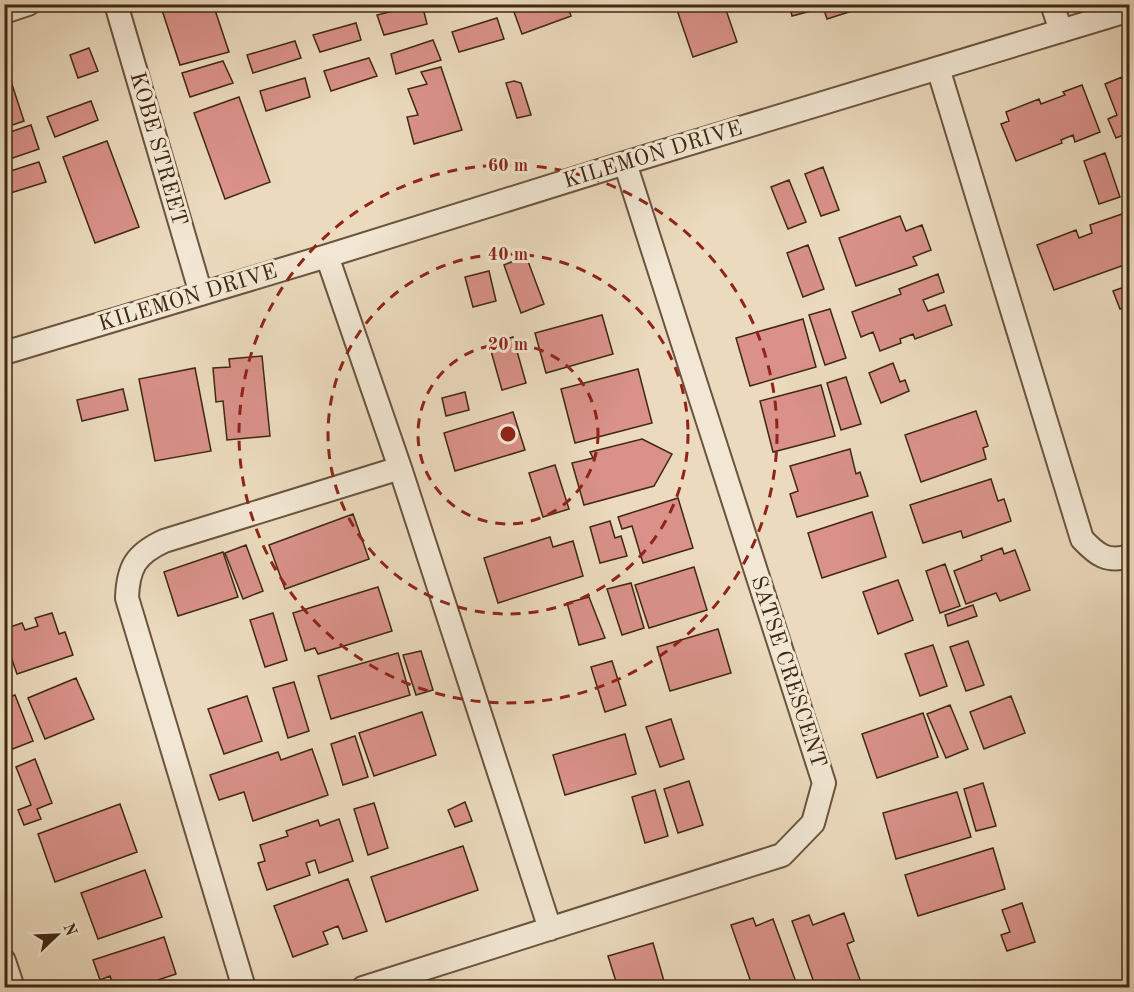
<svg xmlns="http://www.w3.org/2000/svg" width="1134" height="992" font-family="'Old Standard TT',serif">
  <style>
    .building { fill: #d99189; stroke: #402813; stroke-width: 1.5 }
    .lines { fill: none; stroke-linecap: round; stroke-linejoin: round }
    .street-casing { stroke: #6b543e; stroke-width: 26 }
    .street { stroke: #f2e7d4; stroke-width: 22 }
    .ring { fill: none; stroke: #8f2418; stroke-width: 3; stroke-dasharray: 10 8 }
    .labels { text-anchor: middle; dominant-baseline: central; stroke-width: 6; stroke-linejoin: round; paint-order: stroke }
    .street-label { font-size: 22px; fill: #402813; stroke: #f2e7d4 }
    .centre { fill: #8f2418; stroke: #f2e7d4; stroke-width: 3 }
    .ring-label { font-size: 18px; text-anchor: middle; font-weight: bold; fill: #8f2418; stroke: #f2e7d4; stroke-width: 6; stroke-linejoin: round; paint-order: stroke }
  </style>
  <rect width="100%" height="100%" fill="#ebdabd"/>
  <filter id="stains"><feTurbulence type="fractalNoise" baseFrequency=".00333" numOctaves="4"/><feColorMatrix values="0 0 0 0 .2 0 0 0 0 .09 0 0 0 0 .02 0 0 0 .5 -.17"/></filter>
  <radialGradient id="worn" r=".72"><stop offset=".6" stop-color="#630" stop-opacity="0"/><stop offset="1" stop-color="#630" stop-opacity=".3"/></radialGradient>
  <!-- building -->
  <path class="building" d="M160 4H213L229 52 180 65Z
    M422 4 427 24 384 35 377 15Z
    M539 4H567L571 16 522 34 514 12Z
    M605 4H630L607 10Z
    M675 4H724L737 42 693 57Z
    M789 4H809L811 11 792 16Z
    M822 4H849L852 11 827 19Z
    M497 18 504 39 459 52 452 32Z
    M356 23 361 40 320 52 313 35Z
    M433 40 441 60 396 74 391 54Z
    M295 41 301 58 253 73 247 55Z
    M89 48 98 71 78 78 70 55Z
    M369 58 377 76 331 91 324 71Z
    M4 60 24 121 4 128Z
    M223 61 233 83 190 97 182 73Z
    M441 67 462 130 414 144 407 117 418 115 408 89 427 84 421 72Z
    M1122 77 1130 97V118L1124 121 1128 133 1116 138 1108 119 1117 115 1105 84Z
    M305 78 310 97 266 111 260 91Z
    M514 81 521 83 531 115 517 118 506 83Z
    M1082 85 1100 132 1075 142 1073 135 1061 140 1062 143 1016 161 1001 124 1009 121 1006 112 1039 99 1041 104 1065 95 1063 92Z
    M239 97 270 182 225 199 194 113Z
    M91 101 98 120 55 137 47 117Z
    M31 125 39 149 4 161V134Z
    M107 141 139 227 95 243 63 157Z
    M1105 153 1120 197 1099 204 1084 161Z
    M39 162 46 182 4 195V173Z
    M823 167 839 210 821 216 805 174Z
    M789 180 806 222 788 229 771 187Z
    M1122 214 1130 233V263L1054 290 1037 245 1076 230 1079 238 1092 233 1090 225Z
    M900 216 906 231 922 225 931 250 913 257 917 265 856 286 839 238Z
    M808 245 824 289 803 297 787 253Z
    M526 256 544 304 521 313 504 265Z
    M489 271 496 301 473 307 465 277Z
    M938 274 944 292 923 300 928 311 945 305 952 325 915 339 913 334 900 339 901 343 880 351 873 332 861 337 852 312 901 294 899 289Z
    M1130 285V305L1120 309 1113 291Z
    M830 309 846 358 825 365 809 315Z
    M602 315 613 354 546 373 535 333Z
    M803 319 816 367 750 386 736 338Z
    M513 337 526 383 502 390 489 344Z
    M262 356 270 436 227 440 223 401 216 402 213 368 230 367 229 359Z
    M893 363 900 382 905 380 909 391 881 403 869 373Z
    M195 368 211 451 155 461 139 379Z
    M638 369 652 423 575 443 561 389Z
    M846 377 861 424 841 430 827 383Z
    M821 385 835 436 773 452 760 401Z
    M123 389 128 410 82 421 77 400Z
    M465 392 469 410 446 416 442 398Z
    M976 411 988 446 983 448 986 459 921 482 905 435Z
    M513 412 525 450 455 471 444 433Z
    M642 439 672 454 654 486 584 505 572 463 593 458 590 452Z
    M850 449 856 474 860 472 868 496 797 517 790 494 798 491 790 466Z
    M555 465 569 509 543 517 529 473Z
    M991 479 998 501 1004 499 1011 521 963 538 961 531 923 543 910 505Z
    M678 498 693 548 643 563 632 526 622 529 618 517Z
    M872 512 886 557 822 578 808 533Z
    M353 514 369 559 285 589 269 545Z
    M610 521 615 538 621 536 627 556 600 563 590 527Z
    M550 537 553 547 573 541 583 576 498 603 484 558Z
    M246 545 263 591 243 599 225 553Z
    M1002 548 1004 554 1015 550 1030 590 1000 601 996 593 966 604 954 571 982 560 981 556Z
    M223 552 238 597 178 616 164 572Z
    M945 564 960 606 940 613 926 571Z
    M694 567 707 610 649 628 635 585Z
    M898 580 913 620 878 634 863 592Z
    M631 583 644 628 622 635 607 589Z
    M378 587 392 631 318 654 315 648 305 651 293 613Z
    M589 597 605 638 579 645 567 603Z
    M973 605 977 616 948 626 945 615Z
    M52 613 59 634 65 632 73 655 17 674 4 637V629L22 623 25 630 38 626 35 618Z
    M273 613 287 660 265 667 250 620Z
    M718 629 731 673 670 691 657 647Z
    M968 641 984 685 966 691 950 647Z
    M933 645 947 686 920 696 905 654Z
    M421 651 433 690 416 695 403 655Z
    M398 653 410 695 331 719 318 676Z
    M4 658 11 676 4 678Z
    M612 661 626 705 605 712 591 667Z
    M76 678 94 719 45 739 28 698Z
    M294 682 309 731 288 738 273 688Z
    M15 695 33 741 10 750 4 736V699Z
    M247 696 262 741 224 754 208 709Z
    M1011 696 1025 733 984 749 970 712Z
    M950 705 968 749 946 758 927 714Z
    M422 712 436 755 374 776 359 733Z
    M923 713 938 757 877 778 862 734Z
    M671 719 684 759 660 767 646 727Z
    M625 734 636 774 565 795 553 755Z
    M355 736 368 777 343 785 331 744Z
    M312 749 328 795 253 821 244 792 219 800 210 775 278 752 281 760Z
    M35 759 52 803 37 809 41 819 24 825 18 810 31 805 16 767Z
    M689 781 703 825 678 833 664 789Z
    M983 783 996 826 976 831 964 789Z
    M655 790 668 836 645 843 632 797Z
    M957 792 971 837 896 859 883 813Z
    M465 802 472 821 455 827 448 810Z
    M374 803 388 848 368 855 354 809Z
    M120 804 137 852 55 882 38 834Z
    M339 819 353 861 319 873 315 860 306 863 310 875 267 890 258 863 265 861 260 845 288 836 286 831 318 820 320 826Z
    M463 846 478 890 386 922 371 877Z
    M993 848 1005 889 918 916 905 875Z
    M145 870 162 917 98 939 81 893Z
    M348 879 367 931 343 939 338 926 323 932 328 944 293 957 274 906Z
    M1022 903 1035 942 1007 951 1001 935 1010 932 1002 910Z
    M844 913 854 941 847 944 863 988H816L792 921 809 915 813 925Z
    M753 918 756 926 773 919 796 982 780 988H753L731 925Z
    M164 937 176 974 134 988H114L110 976 100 980 93 960Z
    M653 943 666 988H618L608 956Z"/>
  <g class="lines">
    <!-- street casing -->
    <g class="street-casing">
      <path id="street" d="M116 4 201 294
        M1052 4 1061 31
        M4 12 28 4
        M938 68 1082 539C1097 555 1107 563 1130 556
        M327 256 400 468 550 929
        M4 353 327 256 625 163 1130 10
        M4 961 13 988
        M244 988 127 598C128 567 136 554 164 541L400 468
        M363 988 782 855 813 823 824 783 625 163"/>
    </g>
    <!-- street -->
    <use href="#street" class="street"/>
  </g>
  <!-- distance rings -->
  <g class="ring">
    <circle cx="508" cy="434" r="90"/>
    <circle cx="508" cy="434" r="180"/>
    <circle cx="508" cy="434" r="269"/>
  </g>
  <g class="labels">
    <!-- street labels -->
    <g class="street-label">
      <text transform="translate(158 149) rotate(74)">KOBE STREET</text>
      <text transform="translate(653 155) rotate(-17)">KILEMON DRIVE</text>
      <text transform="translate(188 298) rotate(-17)">KILEMON DRIVE</text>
      <text transform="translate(788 672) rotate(72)">SATSE CRESCENT</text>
    </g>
  </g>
  <circle cx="508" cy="434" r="9" class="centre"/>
  <g class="ring-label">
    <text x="508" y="171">60 m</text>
    <text x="508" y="260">40 m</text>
    <text x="508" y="350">20 m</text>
  </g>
  <!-- margin -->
  <rect width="1134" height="992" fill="none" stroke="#ebdabd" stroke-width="24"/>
  <rect x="6" y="6" width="1122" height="980" fill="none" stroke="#402813" stroke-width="3"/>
  <rect x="12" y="12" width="1110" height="968" fill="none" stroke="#402813" stroke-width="1.5"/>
  <!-- north arrow -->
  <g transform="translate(57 935) rotate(67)" stroke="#f2e7d4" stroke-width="4.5" paint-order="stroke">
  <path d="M0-4.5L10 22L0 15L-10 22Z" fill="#402813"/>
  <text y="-9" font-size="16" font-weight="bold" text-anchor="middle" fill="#402813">N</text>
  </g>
  <rect width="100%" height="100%" filter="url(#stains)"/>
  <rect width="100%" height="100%" fill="url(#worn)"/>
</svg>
